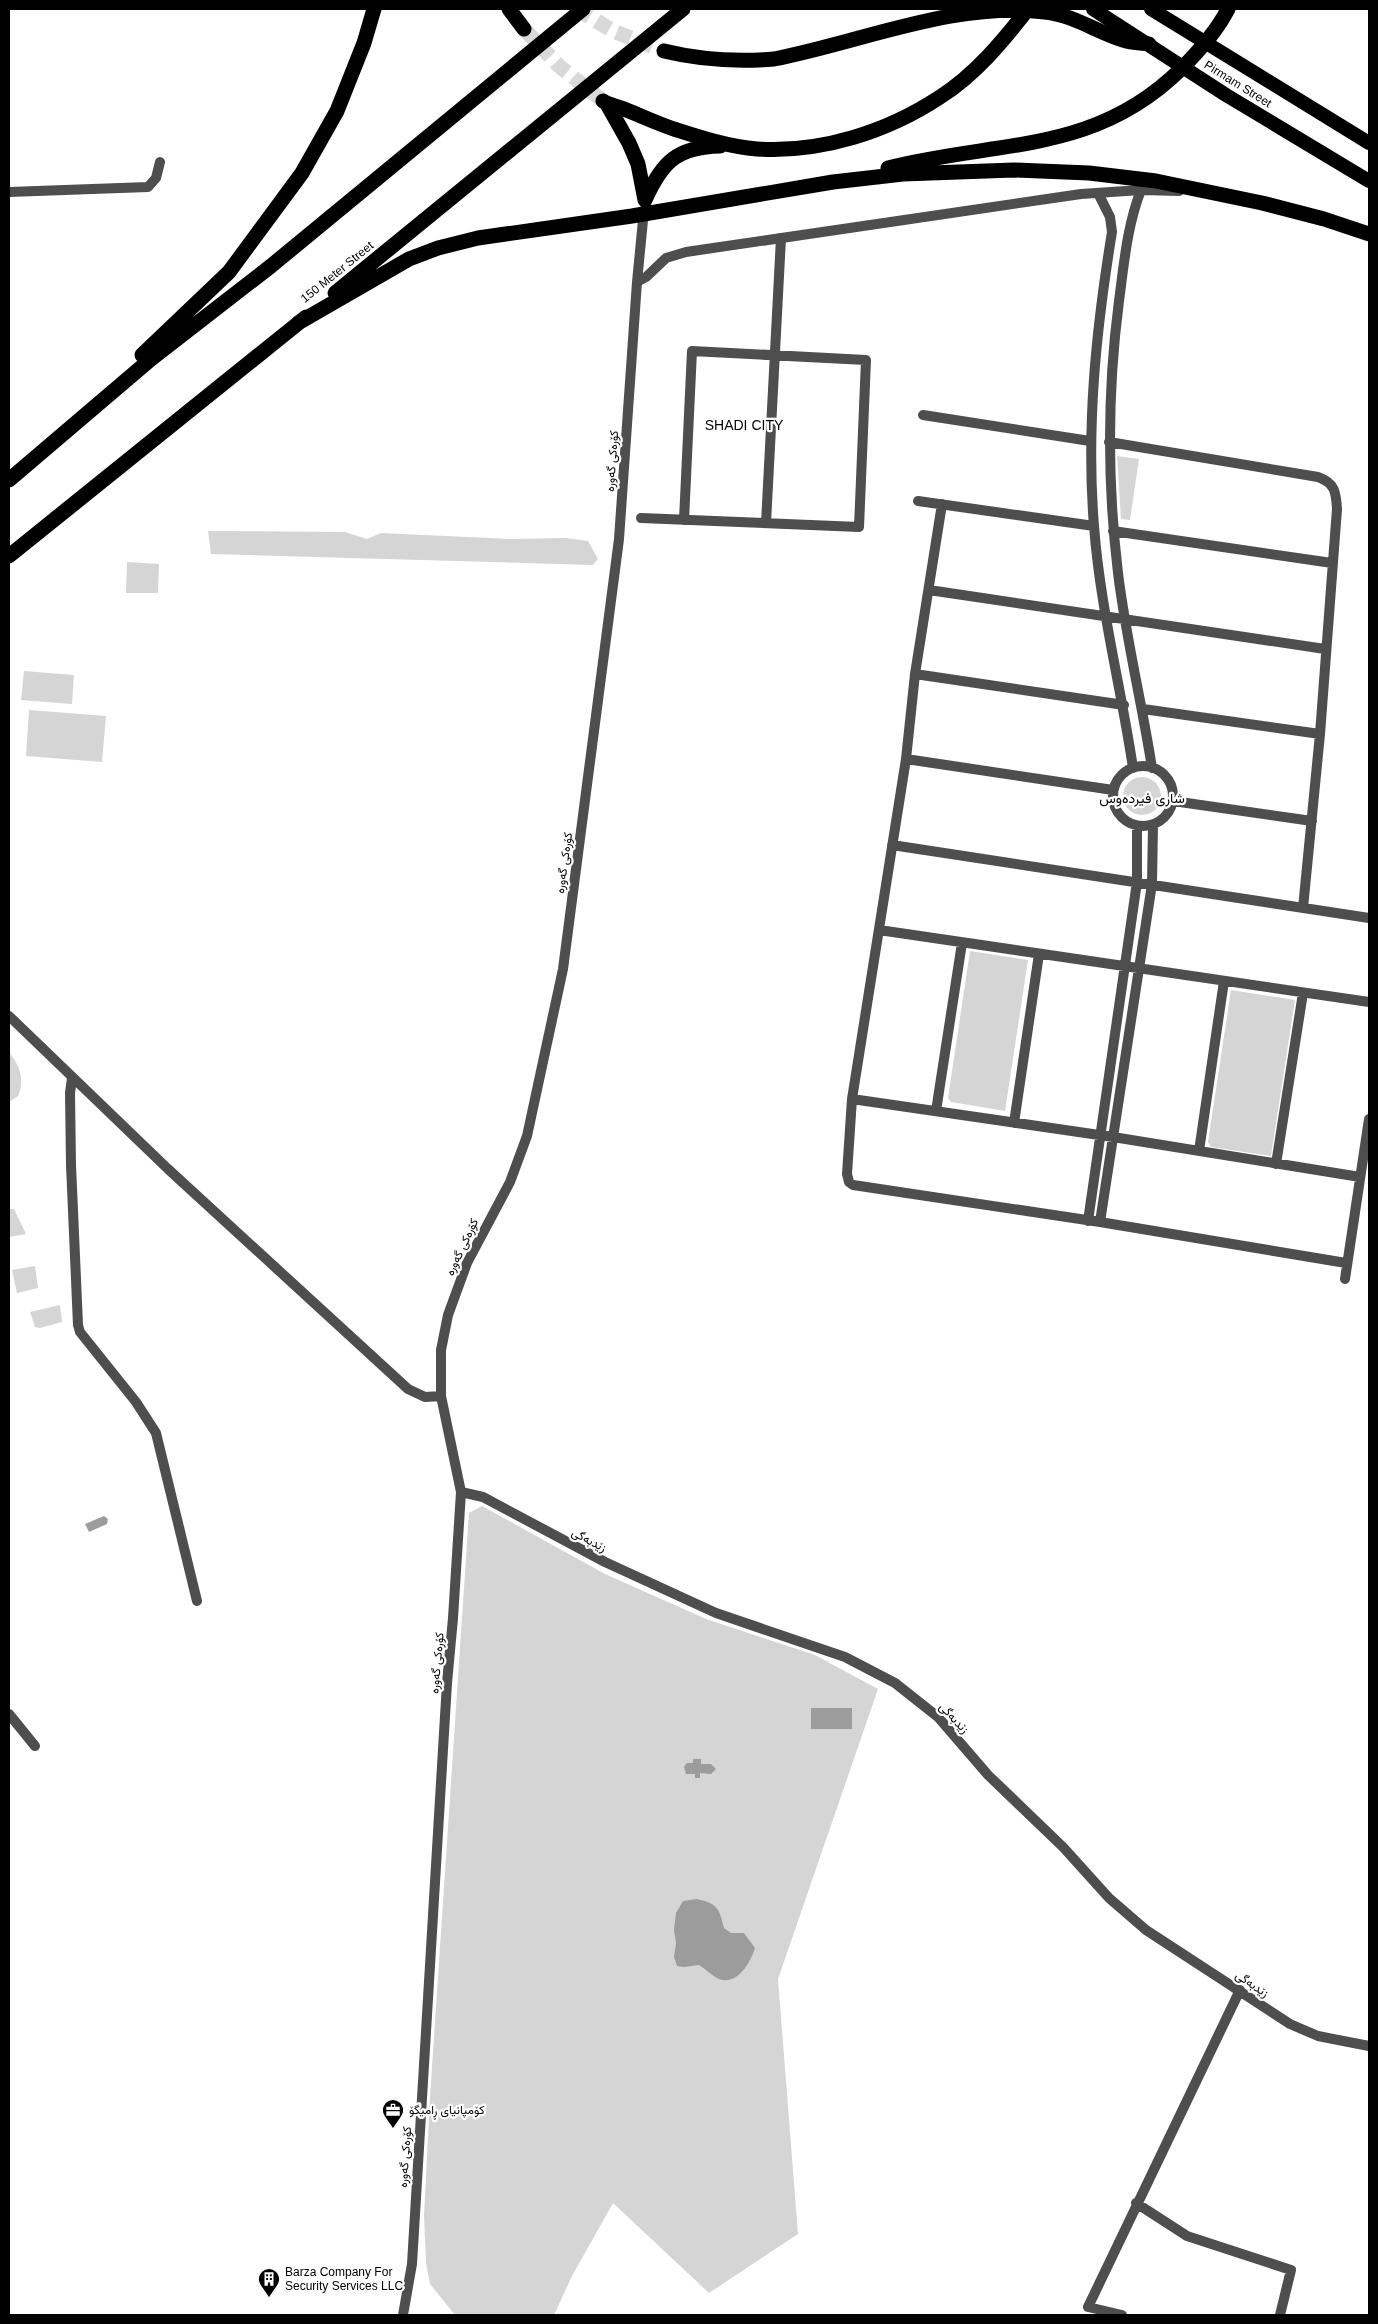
<svg xmlns="http://www.w3.org/2000/svg" width="1378" height="2324" font-family="Helvetica,Vazirmatn,sans-serif">
  <style>
    .green { fill: #d5d5d5 }
    .water { fill: #9c9c9c }
    .lines { fill: none; stroke-linecap: round; stroke-linejoin: round }
    .motorway-tunnel { stroke: #d9d9d9; stroke-width: 15; stroke-dasharray: 15 8; stroke-linecap: butt }
    .minor { stroke: #4e4e4e; stroke-width: 10 }
    .tertiary { stroke: #4e4e4e; stroke-width: 10 }
    .trunk { stroke: #000; stroke-width: 14 }
    .motorway { stroke: #000; stroke-width: 15 }
    .labels { text-anchor: middle; dominant-baseline: central; stroke-width: 4.5; stroke-linejoin: round; paint-order: stroke }
    .street-label { font-size: 12px; fill: #000; stroke: #fff }
    .poi-label { font-size: 12px; fill: #000; stroke: #fff; text-anchor: start }
    .neighbourhood-label { font-size: 14px; fill: #000; stroke: #fff }
  </style>
  <rect width="100%" height="100%" fill="#fff"/>
  <!-- green -->
  <path class="green" d="M1117 456 1139 459 1130 520 1121 519Z
    M208 531 345 532 367 539 381 533 512 539 566 538 588 541 598 559 593 565 211 554Z
    M127 562 159 564 158 593H126Z
    M24 671 74 675 72 704 21 700Z
    M29 710 106 716 102 762 26 756Z
    M1123 796a19 19 0 1 1 38 0a19 19 0 1 1-38 0Z
    M970 951 1028 960 1005 1111 951 1102 948 1098Z
    M1231 990 1295 1000 1271 1156 1211 1147 1208 1142Z
    M9 1052C20 1066 25 1079 18 1096L9 1102Z
    M9 1209H14L26 1234 9 1237Z
    M35 1266 38 1288 17 1293 12 1270Z
    M60 1305 62 1322 40 1328 35 1327 30 1312Z
    M482 1506 605 1574 706 1619 815 1655 878 1689 778 1979 798 2234 709 2293 613 2203 572 2276 554 2315H455L430 2284 426 2263 424 2216 430 2097 469 1513Z"/>
  <!-- water -->
  <path class="water" d="M104 1516 108 1519 107 1524 89 1532 85 1524Z
    M811 1708H852V1729H811Z
    M693 1759H701V1764H711L716 1769 711 1774 700 1773V1778H695V1774H686L684 1767 687 1763H693Z
    M697 1899C718 1904 719 1908 724 1928L731 1933H744L755 1948C751 1961 738 1986 719 1979 712 1976 706 1969 699 1965L684 1967 677 1966 674 1957 676 1943 674 1930 676 1913 683 1901Z"/>
  <g class="lines">
    <!-- motorway-tunnel -->
    <path class="motorway-tunnel" d="M577 9 613 31 664 51
      M524 29 559 66 603 101"/>
    <!-- minor -->
    <path class="minor" d="M1141 190C1127 226 1124 264 1119 301 1107 393 1107 481 1118 573 1126 639 1142 703 1152 768
      M9 192 148 187 156 178 160 162
      M1098 193 1110 217 1112 232C1096 330 1086 427 1094 526 1100 607 1121 687 1133 768
      M923 415 1090 441
      M1109 442 1318 477C1335 483 1336 492 1337 509L1320 734 1303 908
      M918 501 1094 526
      M942 504 915 674 906 759 852 1099 847 1174 849 1182 853 1185 1100 1222 1346 1263
      M641 518 859 527 866 360 692 351 684 520
      M766 523 781 238
      M1113 531 1332 563
      M929 590 1325 649
      M915 674 1124 705
      M1143 709 1320 734
      M906 759 1113 790
      M1113 796a30 30 0 1 1 60 0a30 30 0 1 1-60 0Z
      M1173 801 1312 821
      M892 845 1369 918
      M879 930 1369 1002
      M72 1078 70 1093 71 1165 78 1325 80 1332 136 1402 156 1433 197 1601
      M852 1099 1113 1137 1360 1177
      M936 1111 962 943
      M1014 1123 1039 954
      M1199 1151 1224 981
      M1276 1164 1303 993
      M1088 1221 1137 882V826
      M1100 1222 1152 884 1153 825
      M1345 1279 1369 1119
      M461 1492 483 1497 605 1562 716 1613 845 1657 895 1683 938 1717 988 1775 1063 1847 1109 1898 1146 1930 1290 2024 1318 2036 1369 2046
      M9 1714 35 1746
      M1136 2203 1187 2236 1291 2270 1280 2315
      M1122 2315 1088 2307 1240 1990"/>
    <!-- tertiary -->
    <path class="tertiary" d="M637 282 646 277 666 258 686 252 1081 194 1141 190 1179 191
      M9 1016 168 1169 408 1389 425 1397 441 1396
      M403 2315 412 2264 447 1683 453 1618 461 1492 441 1396V1350L448 1315 467 1263 510 1182 527 1136 563 969 619 539 637 282 644 210"/>
    <!-- trunk -->
    <path class="trunk" d="M1093 9 1226 95 1369 181
      M1151 9 1369 143"/>
    <!-- motorway -->
    <path class="motorway" d="M509 9 524 29
      M664 51C701 60 736 62 774 59 862 42 954 1 1045 12 1073 15 1097 32 1123 40 1131 43 1141 43 1149 44
      M603 101C609 105 617 106 624 109 642 116 658 124 677 130 702 138 730 147 757 149 821 153 887 132 940 97 975 75 1003 41 1028 9
      M607 104 629 143 638 164 645 200
      M888 168C997 140 1094 155 1181 69 1199 51 1217 31 1228 9
      M645 200C662 162 677 147 720 146
      M335 293 683 9
      M298 323 409 259 438 248 478 238 632 216 833 182 903 174 1014 170 1089 173 1156 181 1262 203 1324 219 1369 234
      M142 355 229 272 302 173 337 111 364 43 374 9
      M9 480 151 359 271 266 583 9
      M9 556 306 317"/>
  </g>
  <!-- icons -->
  <defs>
    <g id="office-pin" transform="scale(1.125)"><path d="M0 17L-7.5 6A9.5 9.5 0 1 1 7.5 6Z" fill="#000" stroke="#fff"/><path d="M-6-3h4V-5.5h4V-3h4V5H-6ZM-1-4.5V-3h2v-1.5ZM-6 0V1H6V0Z" fill="#fff"/></g>
    <g id="building-pin" transform="scale(1.125)"><path d="M0 17L-7.5 6A9.5 9.5 0 1 1 7.5 6Z" fill="#000" stroke="#fff"/><path d="M-4-6H4V6H1V3H-1V6H-4ZM-2.5-4.3h1.7v1.8h-1.7ZM.8-4.3h1.7v1.8H.8ZM-2.5-1h1.7V.8h-1.7ZM.8-1h1.7V.8H.8Z" fill="#fff"/></g>
  </defs>
  <g fill-rule="evenodd">
    <use href="#office-pin" x="393" y="2110"/>
    <use href="#building-pin" x="269" y="2279"/>
  </g>
  <g class="labels">
    <!-- street labels -->
    <g class="street-label">
      <text transform="translate(1238 84) rotate(32)">Pirmam Street</text>
      <text transform="translate(337 272) rotate(-39)">150 Meter Street</text>
      <text transform="translate(612 461) rotate(-86)">کۆرەکی گەورە</text>
      <text transform="translate(564 863) rotate(-82)">کۆرەکی گەورە</text>
      <text transform="translate(462 1247) rotate(-65)">کۆرەکی گەورە</text>
      <text transform="translate(589 1540) rotate(28)">زێدبەگی</text>
      <text transform="translate(437 1663) rotate(-85)">کۆرەکی گەورە</text>
      <text transform="translate(954 1718) rotate(47)">زێدبەگی</text>
      <text transform="translate(1252 1984) rotate(34)">زێدبەگی</text>
      <text transform="translate(405 2157) rotate(-86)">کۆرەکی گەورە</text>
    </g>
    <!-- poi labels -->
    <g class="poi-label">
      <text x="409" y="2110">کۆمپانیای ڕامیگۆ</text>
      <text x="285" y="2272">Barza Company For<tspan x="285" dy="14">Security Services LLC</tspan></text>
    </g>
    <!-- neighbourhood labels -->
    <g class="neighbourhood-label">
      <text x="744" y="425">SHADI CITY</text>
      <text x="1142" y="798">شاری فیردەوس</text>
    </g>
  </g>
  <!-- border -->
  <rect width="1378" height="2324" fill="none" stroke="#000000" stroke-width="20"/>
</svg>
